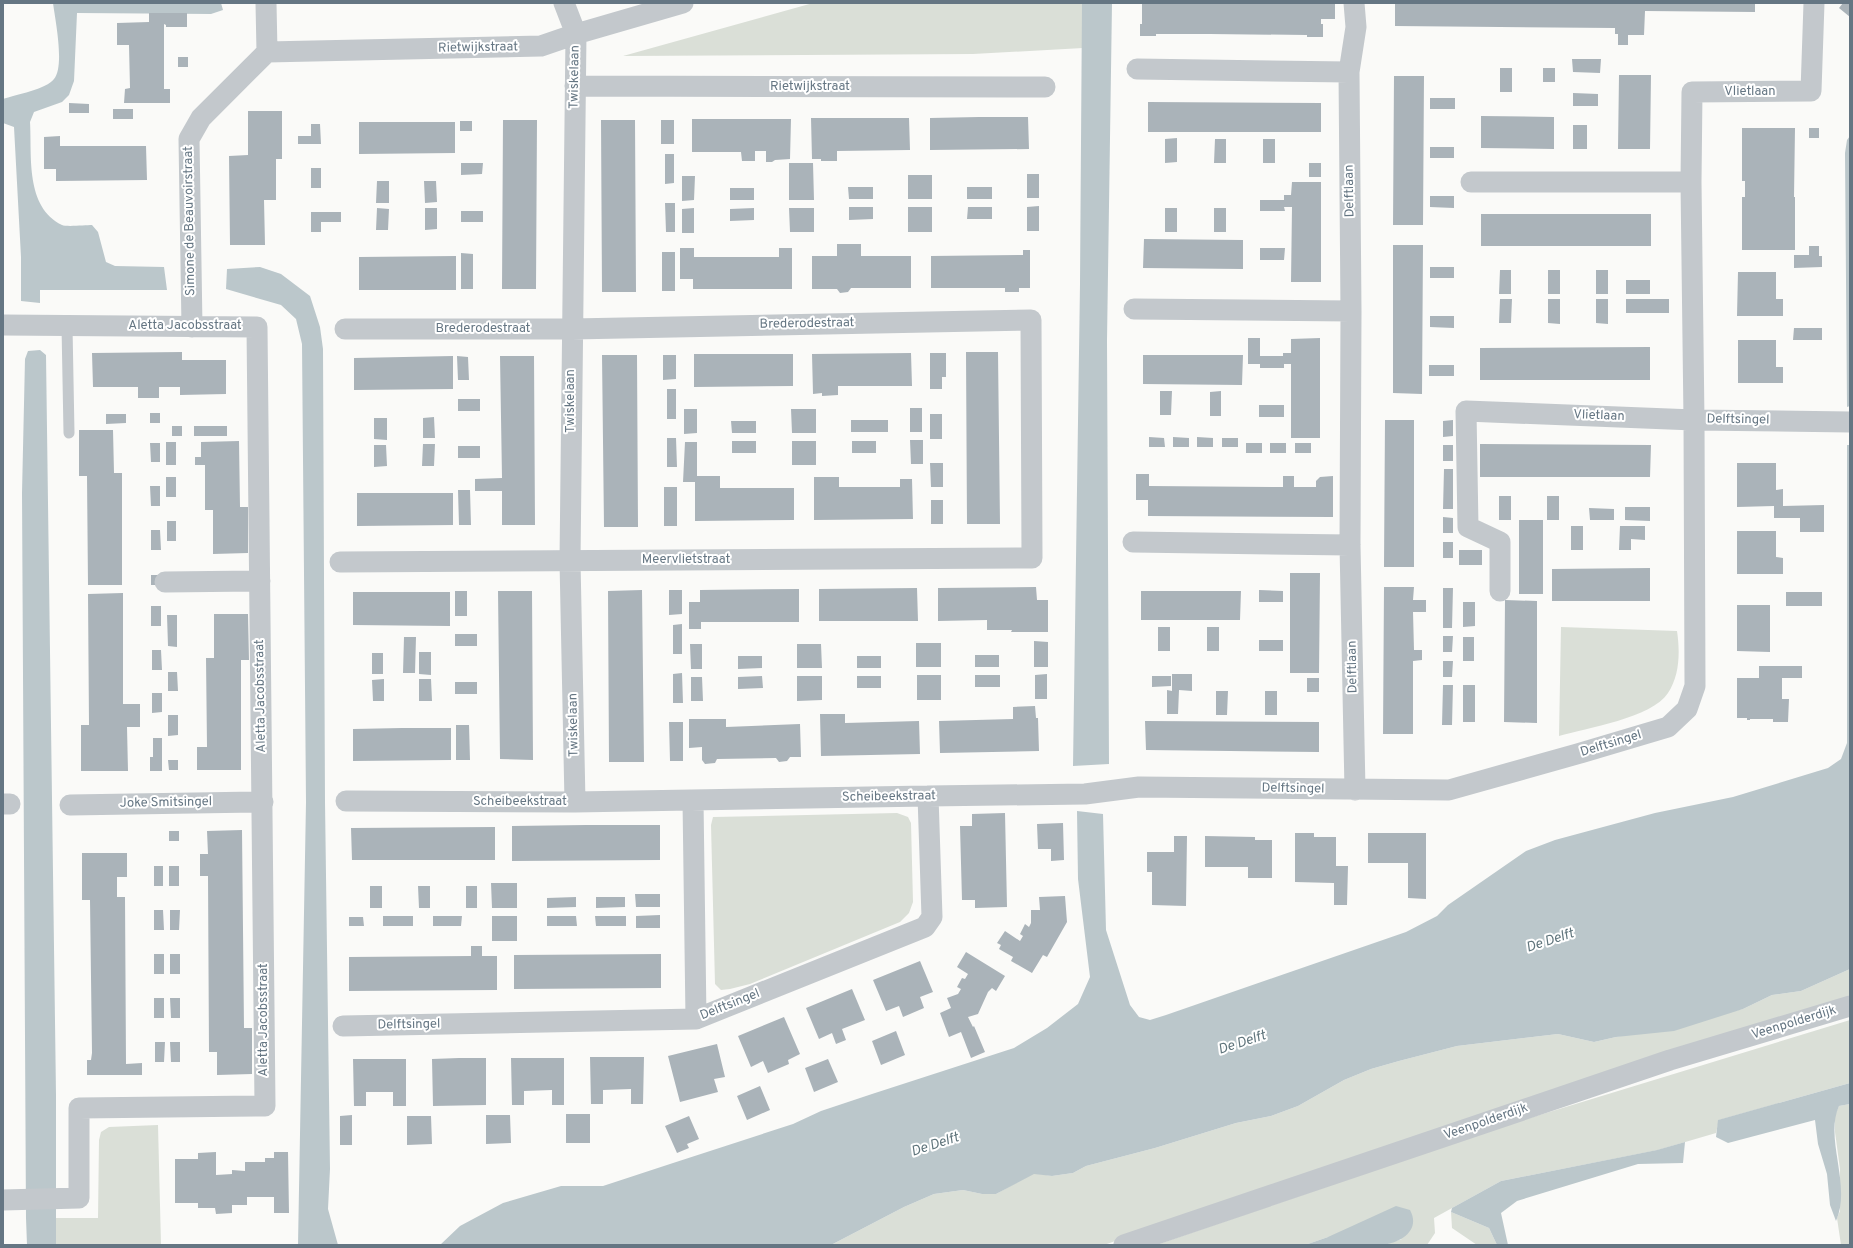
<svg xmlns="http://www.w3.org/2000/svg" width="1853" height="1248" font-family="Overpass,sans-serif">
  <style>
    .green { fill: #dadfd7 }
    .water { fill: #bbc7cb }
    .building { fill: #aab3b9 }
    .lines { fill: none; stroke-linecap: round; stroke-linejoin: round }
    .lane { stroke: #c3c8cc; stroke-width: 11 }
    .street { stroke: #c3c8cc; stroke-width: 21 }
    .labels { text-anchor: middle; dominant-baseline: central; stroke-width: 4; stroke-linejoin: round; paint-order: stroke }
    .street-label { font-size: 13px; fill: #657683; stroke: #fff }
    .water-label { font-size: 14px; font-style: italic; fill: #60757c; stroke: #fff }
  </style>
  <rect width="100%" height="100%" fill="#fafaf8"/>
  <!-- green -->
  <path class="green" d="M813 3H1082L1083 48 973 54 623 56Z
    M1561 627 1677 631C1680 651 1680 675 1668 693 1652 718 1586 728 1559 736Z
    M897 813 908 817 911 823 913 902 909 913 900 922 750 984 730 989 721 990 715 984 711 825 713 817Z
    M1850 969V997L1350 1159 1104 1245H831L904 1207 934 1194 963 1190 982 1194H996L1034 1173 1052 1176 1073 1173 1086 1166 1155 1148 1236 1123 1271 1116 1298 1106 1344 1080 1371 1069 1399 1061 1457 1046 1558 1034 1594 1042 1616 1037 1743 1009 1772 995 1801 991Z
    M1850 1020V1083L1719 1120 1716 1133 1658 1150 1501 1181 1434 1218 1435 1233 1427 1245H1383L1402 1239 1328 1237 1305 1245H1156L1510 1124Z
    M1850 1104V1245H1841L1837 1218 1840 1211V1169L1835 1132V1115L1839 1106Z
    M158 1125 161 1245H56V1218H98L99 1140 101 1132 109 1127Z
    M1451 1212 1489 1228 1497 1245H1477L1452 1228Z"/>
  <!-- water -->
  <path class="water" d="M53 3H221L223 10 211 14 77 13 74 81 69 95 62 102 34 112 30 122C32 156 25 207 62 225 66 227 86 225 92 225L98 232 106 262 115 266 164 267 167 290H40V303L21 301V257L14 127 3 123V99C15 95 47 89 54 79 65 66 55 19 53 3Z
    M1082 3H1112L1107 341 1109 764 1073 766 1080 284Z
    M1850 136V406L1847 407 1845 153 1847 140Z
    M260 267 281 274 310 296 320 327 323 349 325 802 330 1169 328 1209 338 1245H298L306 802 302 344 296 319 281 305 226 289 227 269Z
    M40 350 46 355 56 1095V1245H27L26 1218 22 493 25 359 28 351Z
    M1847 445H1850V969L1801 991 1772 995 1743 1009 1674 1031 1616 1037 1594 1042 1558 1034 1457 1046 1399 1061 1371 1069 1344 1080 1298 1106 1271 1116 1236 1123 1155 1148 1086 1166 1073 1173 1052 1176 1034 1174 996 1194H982L963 1190 934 1194 904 1207 831 1245H440L460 1226 503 1203 561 1186H603L670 1164 793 1124 821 1111 872 1094 1014 1048 1047 1028 1078 1004 1090 977 1078 879 1077 811 1103 814 1106 930 1130 1005 1139 1017 1150 1020 1166 1015 1406 932 1437 916 1448 905 1526 851 1555 840 1655 813 1733 797 1828 768 1841 759 1847 743Z
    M1850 1083V1104L1839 1106C1824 1139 1852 1185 1836 1221L1830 1205 1827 1174 1818 1144 1815 1120 1728 1143 1716 1137 1718 1120Z
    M1685 1142 1683 1163 1638 1164 1517 1201 1501 1213 1508 1245H1497L1489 1228 1451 1212 1452 1208 1501 1181 1657 1150Z
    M1396 1206 1410 1210C1421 1230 1401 1243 1382 1245 1359 1248 1329 1245 1305 1245L1328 1237Z"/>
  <!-- building -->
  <path class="building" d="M1142 3H1335V19H1321V24H1323V37H1307V35L1210 34H1156V36H1140V24H1142Z
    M1395 3H1755V12L1645 11 1644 35H1628V45H1618V34H1615V28L1395 26Z
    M1843 3H1850V17L1839 8Z
    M149 13H187V27H166V25L164 24V89H170V103H124L125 89 130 88 129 45H117V23L149 22Z
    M178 57H188V67H178Z
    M1572 59H1601L1600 73 1573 72Z
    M1500 68H1512V92H1500Z
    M1543 68H1555V82H1543Z
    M1619 75H1651L1650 149H1618Z
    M1394 76H1424L1423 225H1393Z
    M1573 93 1598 94V106H1573Z
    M1430 98H1455V109H1430Z
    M1148 102 1321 103V132H1148Z
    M69 103 89 104V113H69Z
    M113 109H133V119H113Z
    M248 111H282V159H276V200H264L265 245H230L229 156 248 155Z
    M1481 116 1554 117V149L1481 148Z
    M979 117H1028L1029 149 930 150V118Z
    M811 118H909L910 150 837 151V161H821V159H812Z
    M692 119H791L790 159 775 160 772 162H766V151H755V161H742L741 152H692Z
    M503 120H537L536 289H502Z
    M601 120H635L636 292H602Z
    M661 120H674V144H661Z
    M460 121H472V131H460Z
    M359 122H455V153L359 154Z
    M311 124H320L321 144H298V136H311Z
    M1573 125H1587V149H1573Z
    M1742 128H1795L1794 197H1795V250H1742V197H1745V181H1742Z
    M1809 128H1819V138H1809Z
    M60 136V146H146L147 180 56 181V169H44V137Z
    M1177 138V162L1165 163V139Z
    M1215 139H1226V163H1214Z
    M1263 139H1275V163H1263Z
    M1430 147H1454V158H1430Z
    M665 154H674V183L665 184Z
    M461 163H483L482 174 461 175Z
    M789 163H813L814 200H789Z
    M1309 163H1321V177H1309Z
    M311 168H321V188H311Z
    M1027 174H1039V198H1027Z
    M908 175H932V199H908Z
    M682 176H695L694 200 682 201Z
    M377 181H389V203H376Z
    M424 181H436L437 202 425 203Z
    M1292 182H1321V282H1291L1292 207H1284L1285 211H1260V200H1284V195H1291Z
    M848 187H873V199H849Z
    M967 187H992V199H967Z
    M730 188H754V200H730Z
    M1430 196H1454V208L1430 207Z
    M665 203H675V232H666Z
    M1039 206V231H1027V207Z
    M849 207H873V219L849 220Z
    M908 207H932V232H908Z
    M968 207H992V219H967Z
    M377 208 389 209 388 230H376Z
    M425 208H437V229L425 230Z
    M694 208V233H682V209Z
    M754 208V220L730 221V209Z
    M789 208H814V232H790Z
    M1165 208H1177V232H1165Z
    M1214 208H1226V232H1214Z
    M461 211H483V222H461Z
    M311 212H341V222H321V232H311Z
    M1481 214H1651V246H1481Z
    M1144 239 1243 240V269L1143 268Z
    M837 244H861V256H911V288H851L848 292 840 293 837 289H812V256H837Z
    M1393 245H1423L1422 394 1393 393Z
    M1809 246H1819V256H1822V267L1794 268V255H1809Z
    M680 248H694V257H779V248H792V289H693V279H680Z
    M1260 248H1285L1284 260H1260Z
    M1023 250H1030V288H1019V292H1005V288H931V256L1023 255Z
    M662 252H675V291H662Z
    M461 253 473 254V289H461Z
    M456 256V290H359V257Z
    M1430 267H1454V278H1430Z
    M1500 270H1511V294H1499Z
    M1548 270H1560V294H1548Z
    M1596 270H1608V294H1596Z
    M1738 272H1776V299H1783V316H1737Z
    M1626 280H1650V294H1626Z
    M1500 299H1512L1511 323H1499Z
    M1548 299H1560V324L1548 323Z
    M1596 299H1608V324L1596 323Z
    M1626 299H1669V313H1626Z
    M1430 316H1454V328L1430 327Z
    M1794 328H1822V340H1793Z
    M1248 338H1260V356H1283V353H1291V339L1320 338V438H1291V364H1284V368H1260V364H1248Z
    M1738 340H1776V367H1783V383H1738Z
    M1650 347V380H1480V348Z
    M182 352V360H226V394L180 395V387H159V398H138V387H93L92 353Z
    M966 352H998L1000 524H967Z
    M911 353 912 386H838V395L822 396V393L813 394 812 354Z
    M930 353H946V377H942V389H930Z
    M694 354H793V386L694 387Z
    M602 355H637L638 527H604Z
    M663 355H676V379L663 380Z
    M1143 355H1243L1242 385 1143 384Z
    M453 356V389L354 390V358Z
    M457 356 468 357 469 380H458Z
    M500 356H534L535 525H502V491H475V479L502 478Z
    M1429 365H1454V376H1429Z
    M667 389H676V419H667Z
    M1160 391H1172L1171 415H1160Z
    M1221 391V416H1210V392Z
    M458 399H480V411H458Z
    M1259 405H1284V417H1259Z
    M910 408H922V432H910Z
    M684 409H697V433L684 434Z
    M791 409H816V433H792Z
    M150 413H160V423H150Z
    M106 414H126V423L106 424Z
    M930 414H942V439H930Z
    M434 417 435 438H423V418Z
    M374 418H387V440L374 439Z
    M851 420H888V432H851Z
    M1385 420H1414V567H1384Z
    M1453 420V436L1443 437V421Z
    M731 421H756V433H732Z
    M172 426H182V436H172Z
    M194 426H227V436H194Z
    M79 430H113L114 473H122V585H88L87 476H79Z
    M1149 437 1164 438 1165 447H1149Z
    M1173 437 1189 438V447H1173Z
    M1197 437 1213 438V447H1197Z
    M667 438H676L677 467H667Z
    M1222 438H1238V447H1222Z
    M910 440H923V464H911Z
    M239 441 240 507H248V553L213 554V510H205V465H195V457H201V442Z
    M732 441H756V453H732Z
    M792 441H816V465H792Z
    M852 441H876V453H852Z
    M166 442H176V465H166Z
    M685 442H697V476H720V488H794V520L695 521V482H683Z
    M150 443H160V462H151Z
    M1246 443H1262V453H1246Z
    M1270 443H1286V453H1270Z
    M1295 443H1311V453H1295Z
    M423 444H435L434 466H422Z
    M1480 444 1651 445 1650 477H1480Z
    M374 445H386L387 466 374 467Z
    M1443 445H1453V461H1443Z
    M458 446H480V458H458Z
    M930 463H943V487H931Z
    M1737 463H1776V490L1783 489V506L1824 505V532H1800V518H1774V506L1737 507Z
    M1444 469H1453V509H1443Z
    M1136 474H1149V486L1283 487V476H1294V487H1316V481L1320 477 1333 476V517L1148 516V500H1136Z
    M166 477H176V497H166Z
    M814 477H839V487H900V479H912L913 519 814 520Z
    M150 486H160V506H151Z
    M664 487H677V526H664Z
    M458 490H470L471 525H459Z
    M357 493H453V525L357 526Z
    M1499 496H1511V520H1499Z
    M1547 496H1559V520H1547Z
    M931 500H943V524H931Z
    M1625 507H1650V521L1625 520Z
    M1589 508 1614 509V520H1590Z
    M1443 517 1453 518V533H1443Z
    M1519 520H1543V594H1519Z
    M167 521H176V541H167Z
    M1571 526H1583V550H1571Z
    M1620 526H1645V540L1631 539V550H1619Z
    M151 530H160L161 550H151Z
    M1737 531H1776V557L1783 558V574H1737Z
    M1443 542H1453V558H1443Z
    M1459 550H1482V565H1459Z
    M1650 568V601H1552V569Z
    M1290 573H1320L1319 673H1290Z
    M151 575H161V585H151Z
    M1036 587 1037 600H1048V632H1011L1012 630H987V620L938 621V588Z
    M1384 587H1414L1413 600H1426V612H1413L1414 650H1422V660L1413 661V734H1383Z
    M917 588 918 621H819V589Z
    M1443 588H1453L1452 628H1443Z
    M799 589V622H701V629H689V602H700V590Z
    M642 590 644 762H609L608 591Z
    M669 590H682V614L669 615Z
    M1259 590 1283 591V602H1259Z
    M455 591H467V616H455Z
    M498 591H532L533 760 500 759Z
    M1141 591H1241L1240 620H1141Z
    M353 592H450V626L353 625Z
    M1786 592H1822V606H1786Z
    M123 593V704H140V727H127L128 771H81V725H89L88 594Z
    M1505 600 1537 601V723L1504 722Z
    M1463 602H1475V626L1463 627Z
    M1737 605H1770V652L1737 651Z
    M151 606H161V626H151Z
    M214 614H248L249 660H241V770H197V747H207L206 658H214Z
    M167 615H177V647L168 646Z
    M682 624V654H673V625Z
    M1158 627H1170V651H1158Z
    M1207 627H1219V651H1207Z
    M455 634H477V646H455Z
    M1443 636H1453L1452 652H1443Z
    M404 637H416L415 673H403Z
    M1463 637H1474V661H1463Z
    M1259 640H1283V651H1259Z
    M1034 641 1048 642V667H1034Z
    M916 643H941V667H916Z
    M690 644H702V669H691Z
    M797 644H821L822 668H797Z
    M152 650H161L162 670H152Z
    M419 652H431V675L419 674Z
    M372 653H383V674H372Z
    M975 655H999V667H975Z
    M738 656H762V668L738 669Z
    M857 656H881V668H857Z
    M1443 661H1453L1452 677H1443Z
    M1759 666H1802V678H1782V699H1789L1788 722H1773V719H1750V720H1747V718H1737V678H1759Z
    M168 672H177L178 691H168Z
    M682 673 683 703H673V674Z
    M1047 674V699H1035V675Z
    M1172 674H1192V691L1179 690 1178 714H1167V690L1172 691Z
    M917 675H941V700H917Z
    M975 675H1000V687H975Z
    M762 676 763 688 738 689V677Z
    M797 676H822V700L797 701Z
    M857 676H881V688H857Z
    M1152 676H1171V686L1152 687Z
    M691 677H702L703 701H691Z
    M1307 678H1319V692H1307Z
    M384 679V701H373L372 680Z
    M419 679H431L432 701H419Z
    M455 682H477V694H455Z
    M1443 685H1453L1452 725H1442Z
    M1463 685H1475V722H1463Z
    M1216 691H1228L1227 715H1216Z
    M1265 691H1277V715H1265Z
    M152 693H162V712L152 713Z
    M1035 706 1036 718H1038L1039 751 940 753 939 721 1013 719V707Z
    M820 714H845V723L919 721 920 754 821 756Z
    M168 715H178V735L168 736Z
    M689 719H726V727L800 724 801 757H790L787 761 779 762 776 758 717 759 715 763 705 764 702 760V747L689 748Z
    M1145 721 1319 722V752L1146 750Z
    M669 722H683V761H670Z
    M456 725H469L470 760H456Z
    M402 728H451V760L353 761V729Z
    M153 738H162V771H150V757H153Z
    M168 760H178V770H169Z
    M1005 813 1007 907 975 908V900H962L960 826H972V814Z
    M1063 823 1064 860 1051 861V849H1038L1037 824Z
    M586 825H660V860L512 861V826Z
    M495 827V860H352L351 828Z
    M242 830 244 1028H252V1074L217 1075V1052H209L208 876H200V854H208L207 831Z
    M169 831H179V841H169Z
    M1295 833H1314V837H1336V866H1348L1347 905H1334V883L1295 882Z
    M1368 833H1426V899L1408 898V863H1368Z
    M1174 836H1187L1186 906 1152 905V872H1147V852H1174Z
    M1205 836 1255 837V840H1272V878H1248V867H1205Z
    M82 853H127V877H117V897H125L126 1064 142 1063V1075H87V1060H91L92 1053 90 900H82Z
    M154 866H163V886H154Z
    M169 866H179V886H169Z
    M491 883H517V908H492Z
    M370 886H382V908H370Z
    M418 886H430V908H419Z
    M466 886H477V908H466Z
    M635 894H660V907H636Z
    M1065 896 1067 922 1047 957 1043 955 1032 973 1011 961 1013 957 999 949 1001 945 997 943 1005 931 1020 941 1023 936 1020 934 1025 924 1029 927 1031 923V910H1040L1039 897Z
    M576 897V907L547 908V898Z
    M596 897H625V907L596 908Z
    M154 910H163L164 930H154Z
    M170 910H180L179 930H170Z
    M660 915V928H636V916Z
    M383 916H413V926H383Z
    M433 916H462L461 926H433Z
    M492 916H517V941H492Z
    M547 916H576L577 926H547Z
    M595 916H626V926H596Z
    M349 917H363L364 926H349Z
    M471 946H482V956H497V990L349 991V957L471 956Z
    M966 952 1005 976 996 991 992 988 988 992 978 1014 968 1017 973 1027 974 1026 985 1052 971 1058 961 1032 949 1037 940 1013 951 1008 947 998 958 994 961 989 957 987 962 978 965 979 968 974 957 967Z
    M154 954H164V974H154Z
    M170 954H180V974H170Z
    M661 954V988L514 989V955Z
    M920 961 933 992 920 997 924 1008 903 1017 899 1006 886 1011 873 980Z
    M852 989 865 1020 842 1029 846 1040 836 1044 832 1033 819 1039 806 1008Z
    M154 998H164V1018H154Z
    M170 998H180V1018H171Z
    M784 1017 800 1054 788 1060 789 1064 768 1073 763 1061 751 1067 738 1036Z
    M896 1031 905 1055 881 1065 872 1041Z
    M155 1042H165L164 1062H155Z
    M170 1042H180V1062H171Z
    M717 1044 725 1077 714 1079 718 1092 680 1102 668 1056Z
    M590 1057H644L643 1104H631V1089L603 1090V1104H591Z
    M459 1058H486V1105L433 1106 432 1059Z
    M511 1058H564V1105H552V1090L524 1091V1105H512Z
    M353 1059H406V1106H393V1092H366V1106H354Z
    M828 1059 838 1082 814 1092 805 1068Z
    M760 1086 770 1110 747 1120 737 1096Z
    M566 1114H590V1143H566Z
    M352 1115V1145H340V1116Z
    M486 1115H510L511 1143 486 1144Z
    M407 1116H431L432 1144 407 1145Z
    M689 1116 699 1139 687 1144 689 1148 677 1153 665 1126Z
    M216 1152V1175L232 1174V1170L245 1171V1162H265V1158H274V1152H288L289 1213H274V1197H247V1205H232V1213L216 1214 215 1208H198V1203H175V1159H198V1153Z"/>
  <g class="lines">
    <!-- lane -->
    <path class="lane" d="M67 326 69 433"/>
    <!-- street -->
    <path class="street" d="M564 3 576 34 570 561 575 802
      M1354 3 1356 27 1349 72 1351 311 1350 545 1355 790
      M267 52 541 46 576 34 683 3
      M1137 69 1349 72
      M575 86 1045 87
      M1471 182H1691
      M1134 309 1351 311
      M3 325 257 327 265 1106 79 1108V1198L3 1200
      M192 327 189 139 201 118 267 52 266 3
      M1133 542 1350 545
      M340 562 1032 558 1031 320 572 329H345
      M165 582 260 581
      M1500 591V542L1468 527 1466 411 1694 420 1691 182 1692 92 1811 91 1814 3
      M693 800 696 1019
      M346 801 575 802 928 796 1085 794 1139 787 1449 790 1577 754 1668 727 1687 709 1695 686 1694 420 1850 422
      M3 804H10
      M70 805 263 802
      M343 1026 696 1019 925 927 932 917 928 796
      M1124 1245 1670 1060 1850 1006"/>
  </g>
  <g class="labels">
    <!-- street labels -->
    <g class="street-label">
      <text transform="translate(478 48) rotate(-1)">Rietwijkstraat</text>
      <text transform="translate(575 77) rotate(-89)">Twiskelaan</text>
      <text x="810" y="87">Rietwijkstraat</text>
      <text x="1750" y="92">Vlietlaan</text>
      <text transform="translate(1350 191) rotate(-91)">Delftlaan</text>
      <text transform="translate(190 221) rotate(-91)">Simone de Beauvoirstraat</text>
      <text transform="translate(807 324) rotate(-1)">Brederodestraat</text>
      <text x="185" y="326">Aletta Jacobsstraat</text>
      <text x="483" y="329">Brederodestraat</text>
      <text transform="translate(571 401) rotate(-90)">Twiskelaan</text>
      <text transform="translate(1599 416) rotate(2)">Vlietlaan</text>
      <text transform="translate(1738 420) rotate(1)">Delftsingel</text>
      <text x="686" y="560">Meervlietstraat</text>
      <text transform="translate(1353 667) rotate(-91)">Delftlaan</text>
      <text transform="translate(261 696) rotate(-91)">Aletta Jacobsstraat</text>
      <text transform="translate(574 725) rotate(-91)">Twiskelaan</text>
      <text transform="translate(1611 744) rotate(-17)">Delftsingel</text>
      <text transform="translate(1293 789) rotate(1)">Delftsingel</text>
      <text transform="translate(889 797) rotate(-1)">Scheibeekstraat</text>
      <text x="520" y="802">Scheibeekstraat</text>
      <text transform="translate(166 803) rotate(-1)">Joke Smitsingel</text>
      <text transform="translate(730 1005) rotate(-22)">Delftsingel</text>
      <text transform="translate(264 1020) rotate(-90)">Aletta Jacobsstraat</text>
      <text transform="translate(1794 1023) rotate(-17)">Veenpolderdijk</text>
      <text transform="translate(409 1025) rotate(-1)">Delftsingel</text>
      <text transform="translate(1486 1122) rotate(-19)">Veenpolderdijk</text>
    </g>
    <!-- water labels -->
    <g class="water-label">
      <text transform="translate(1550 941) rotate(-18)">De Delft</text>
      <text transform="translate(1242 1043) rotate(-18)">De Delft</text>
      <text transform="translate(935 1145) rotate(-18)">De Delft</text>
    </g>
  </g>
  <!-- border -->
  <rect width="1853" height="1248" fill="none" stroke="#657683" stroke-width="8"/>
</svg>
